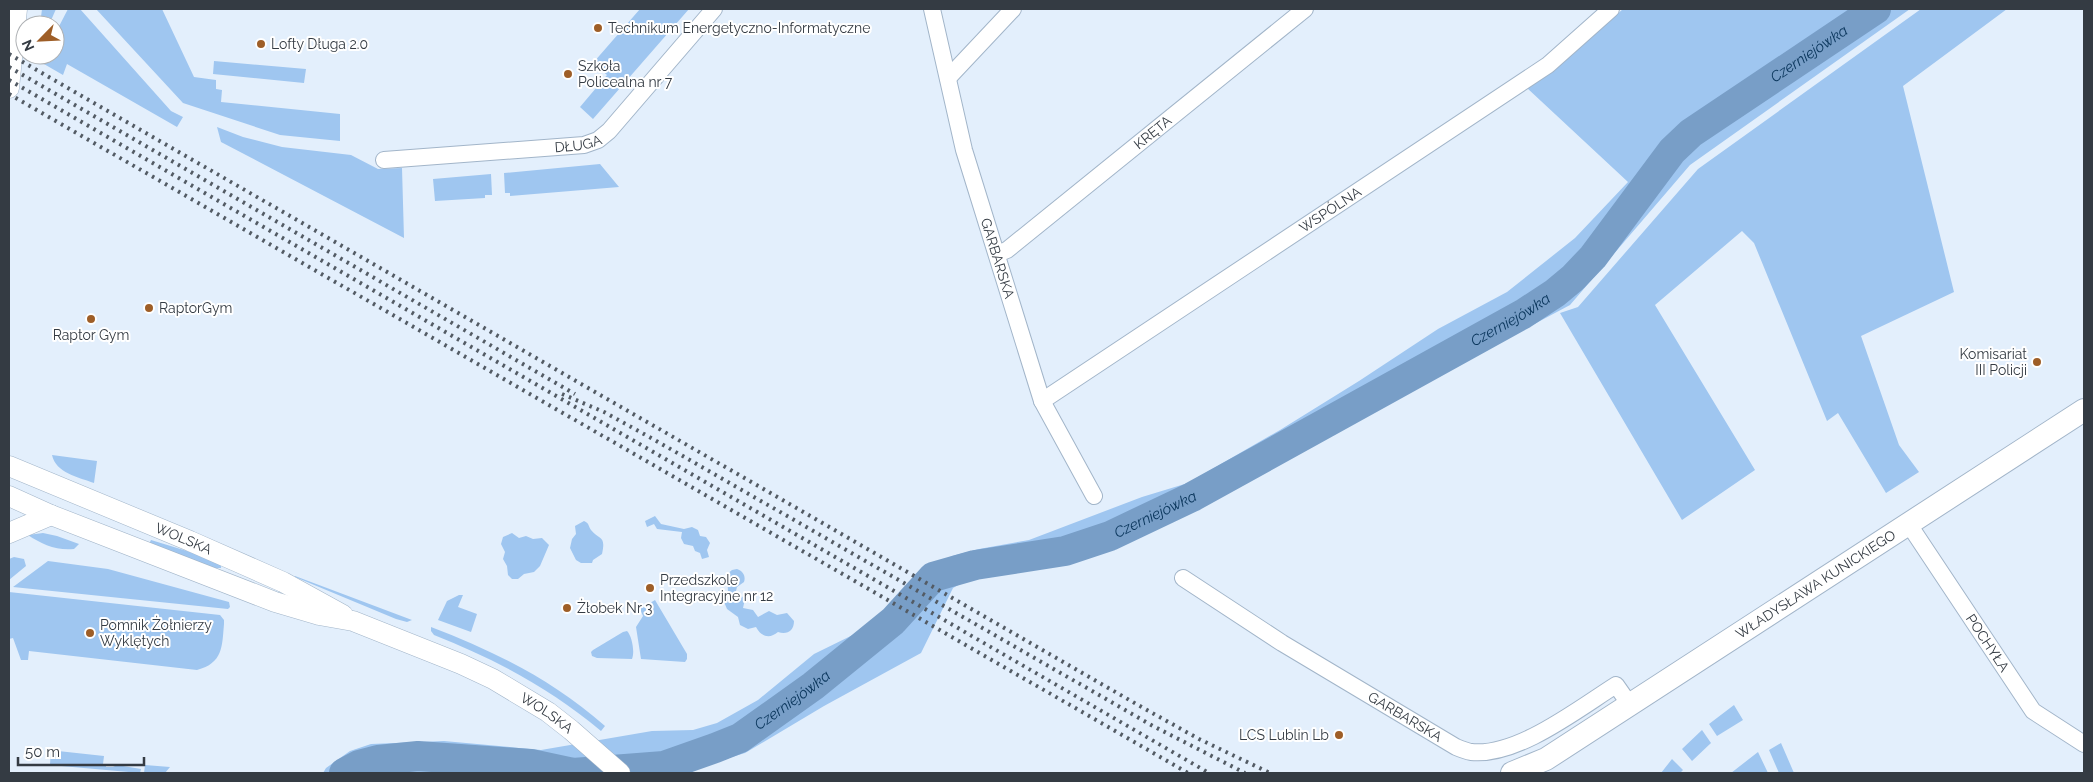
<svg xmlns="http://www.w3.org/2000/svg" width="2093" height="782" font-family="Raleway,sans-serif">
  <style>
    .green { fill: #9fc6f0 }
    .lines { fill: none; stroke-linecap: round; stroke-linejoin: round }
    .river { stroke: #789ec7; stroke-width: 30 }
    .minor-casing { stroke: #a2b5c9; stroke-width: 18 }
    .tertiary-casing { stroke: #a2b5c9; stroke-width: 21 }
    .secondary-casing { stroke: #a2b5c9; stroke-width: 24 }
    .minor { stroke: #fff; stroke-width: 16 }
    .tertiary { stroke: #fff; stroke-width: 20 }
    .secondary { stroke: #fff; stroke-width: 22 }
    .rail { stroke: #535b64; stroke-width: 4; stroke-dasharray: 2.5 5; stroke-linecap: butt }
    .poi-dot { fill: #9e5e27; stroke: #fff; stroke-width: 2 }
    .labels { text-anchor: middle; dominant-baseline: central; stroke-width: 4; stroke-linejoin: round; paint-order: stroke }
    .poi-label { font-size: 14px; fill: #343b43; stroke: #fff; text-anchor: start }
    .street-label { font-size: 14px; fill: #343b43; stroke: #fff }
    .water-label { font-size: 15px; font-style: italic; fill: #09355b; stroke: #fff }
  </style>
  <rect width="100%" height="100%" fill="#e3effc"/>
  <!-- green -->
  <path class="green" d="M42 9H56L49 25H40Z
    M68 9H80L171 111 183 117 177 127 67 64 63 75 37 60 38 55H55V34Z
    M96 9H162L194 77 216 80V89L222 90 221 102 340 114V141L280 135 183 103Z
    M640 9H689L593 119 580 107 607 75 593 63Z
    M1623 9H1910L1690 165 1570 305 1254 473 1199 509 1069 563 974 576 953 588 921 653 824 706 745 753 680 773H323L326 768 350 751 371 744 444 741 541 750 652 731 693 730 717 723 758 700 814 654 869 627 928 569 952 556 979 549 1029 540 1142 497 1188 483 1280 430 1359 381 1438 329 1507 292 1575 238 1628 182 1527 88 1551 73Z
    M1921 9H2007L1903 86 1954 292 1861 336 1899 445 1919 472 1886 493 1838 413 1827 421 1754 243 1742 231 1655 305 1755 470 1682 520 1560 313 1578 307 1698 169Z
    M214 61 306 69 304 83 213 74Z
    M217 127 243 137 282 147 351 155 378 169 402 168 404 238 221 142Z
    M600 164 619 187 510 196V193H505L504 173Z
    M491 174 492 195H485V198L435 201 433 179Z
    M52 455 97 461 94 483C78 477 56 473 52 455Z
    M655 516 661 524 684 529 692 527 698 530 700 536 706 537 710 543 707 550 709 557 702 559 700 553 695 551 693 546 684 544 681 538 682 532 657 529 654 524 647 527 645 521Z
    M584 521C590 524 588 526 591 530 600 541 606 535 602 554L593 560 592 563H581L576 560 570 548 572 539 576 534 575 526Z
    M43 533 57 536 79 544 74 549C57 551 41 544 28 535Z
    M512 533 519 538 526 536 533 539 542 538 549 545 540 566 534 572 524 574 518 579H512L508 575 507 566 503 559 505 552 501 544 503 537Z
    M151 540 200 555 221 565V568H213L149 544Z
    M14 557 24 559 26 566 9 580V559Z
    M48 561 108 569 229 602 230 607 228 609 13 587Z
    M737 569C743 571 746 576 744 582L737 587 736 591 745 599 743 608 753 610 758 617 769 611 777 615 787 613 794 621C794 631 787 635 778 632 770 639 761 637 756 627L748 629 740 625 738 617 727 609 724 602 728 591 727 574 732 570Z
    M295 576 412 620 407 622 396 619 295 577Z
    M9 592 220 615 224 620V624C222 647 223 663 197 670L29 651 28 660H21L13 638 9 639Z
    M459 595H463L458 607 477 614 471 632 438 620 447 601Z
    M655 600 687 654V659L685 662 641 659 636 627 643 616 640 609Z
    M431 627C496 652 553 680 605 726L601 731C551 689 495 659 434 635L431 631Z
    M627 631C632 636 635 652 632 659L597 658 592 656 591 652 593 650 623 632Z
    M1734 705 1743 720 1717 736 1709 724Z
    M1702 730 1711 743 1692 761 1682 749Z
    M1781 743 1794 773H1779L1769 750Z
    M51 748 58 749V751L104 756 103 764 106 765V767H113L117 765 141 769 140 773 50 765Z
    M1758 752 1768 773H1731Z
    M1672 759 1683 770 1680 773H1661Z
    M145 765 170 767 165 773H144Z"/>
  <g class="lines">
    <!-- river -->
    <path class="river" id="s1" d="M344 773 359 765 378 760 418 756 531 764 573 773 664 766 715 748 740 738 813 686 893 621 933 577 975 565 1065 551 1110 536 1192 497 1523 314 1555 293 1573 278 1593 257 1672 151 1691 133 1876 9"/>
    <!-- minor casing -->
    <g class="minor-casing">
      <g id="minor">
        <path id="s2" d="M932 9 964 150 1042 401 1094 496"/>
        <path d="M948 78 1013 9"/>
        <path id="s3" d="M384 160 584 145 598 140 609 131 714 9"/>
        <path id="s4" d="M997 254 1007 250 1305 9"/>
        <path id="s5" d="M1042 401 1548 65 1611 9"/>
        <path id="s6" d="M1908 523 2033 711 2084 744"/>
        <path id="s7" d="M1183 578 1282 643 1456 747C1461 749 1466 751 1471 752 1517 757 1578 709 1616 685L1630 705"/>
      </g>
    </g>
    <!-- tertiary casing -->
    <g class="tertiary-casing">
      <g id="tertiary">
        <path d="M9 88 17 9"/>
        <path id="s8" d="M9 466 190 541 283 582 343 615"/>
        <path id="s9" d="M9 496 51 515 275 602 319 615 353 621 461 664 493 679 548 712 571 730 620 773"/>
        <path d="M9 533 51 515"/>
      </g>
    </g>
    <!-- secondary casing -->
    <g class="secondary-casing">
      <g id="secondary">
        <path id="s10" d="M1512 773 1546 759 2084 410"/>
      </g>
    </g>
    <!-- minor -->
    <use href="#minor" class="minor"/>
    <!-- tertiary -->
    <use href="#tertiary" class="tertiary"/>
    <!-- secondary -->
    <use href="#secondary" class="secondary"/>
    <!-- rail -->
    <path class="rail" d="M9 54 1138 705 1199 739 1270 773
      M9 67 575 394
      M9 80 1209 773
      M9 94 1188 773
      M562 394 604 412 653 439 1153 726 1245 773"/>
  </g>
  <!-- markers -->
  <g class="poi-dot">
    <circle cx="598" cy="28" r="5"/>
    <circle cx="261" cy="44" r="5"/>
    <circle cx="568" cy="74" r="5"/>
    <circle cx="149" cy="308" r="5"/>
    <circle cx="91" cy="319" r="5"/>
    <circle cx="2037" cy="362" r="5"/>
    <circle cx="650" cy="588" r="5"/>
    <circle cx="567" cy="608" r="5"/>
    <circle cx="90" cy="633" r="5"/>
    <circle cx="1339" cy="735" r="5"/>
  </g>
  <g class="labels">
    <!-- poi labels -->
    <g class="poi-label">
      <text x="608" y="28">Technikum Energetyczno-Informatyczne</text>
      <text x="271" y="44">Lofty Długa 2.0</text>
      <text x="578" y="66">Szkoła<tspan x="578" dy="16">Policealna nr 7</tspan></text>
      <text x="159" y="308">RaptorGym</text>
      <text x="91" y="335" text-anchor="middle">Raptor Gym</text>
      <text x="2027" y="354" text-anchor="end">Komisariat<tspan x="2027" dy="16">III Policji</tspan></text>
      <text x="660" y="580">Przedszkole<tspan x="660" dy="16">Integracyjne nr 12</tspan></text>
      <text x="577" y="608">Żłobek Nr 3</text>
      <text x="100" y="625">Pomnik Żołnierzy<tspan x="100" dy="16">Wyklętych</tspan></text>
      <text x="1329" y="735" text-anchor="end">LCS Lublin Lb</text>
    </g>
    <!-- street labels -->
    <g class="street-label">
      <text stroke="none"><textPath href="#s4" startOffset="198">KRĘTA</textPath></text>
      <text stroke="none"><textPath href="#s3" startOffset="195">DŁUGA</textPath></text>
      <text stroke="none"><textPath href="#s5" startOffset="346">WSPÓLNA</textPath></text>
      <text stroke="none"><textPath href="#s2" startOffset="258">GARBARSKA</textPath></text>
      <text stroke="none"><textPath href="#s8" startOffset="189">WOLSKA</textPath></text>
      <text stroke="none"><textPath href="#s10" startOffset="358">WŁADYSŁAWA KUNICKIEGO</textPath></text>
      <text stroke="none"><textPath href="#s6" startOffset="144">POCHYŁA</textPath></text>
      <text stroke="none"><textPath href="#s9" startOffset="582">WOLSKA</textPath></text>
      <text stroke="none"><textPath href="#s7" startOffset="262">GARBARSKA</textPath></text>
    </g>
    <!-- water labels -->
    <g class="water-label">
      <text stroke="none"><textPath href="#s1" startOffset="1700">Czerniejówka</textPath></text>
      <text stroke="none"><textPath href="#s1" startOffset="1295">Czerniejówka</textPath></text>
      <text stroke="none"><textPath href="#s1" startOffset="890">Czerniejówka</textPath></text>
      <text stroke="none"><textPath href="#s1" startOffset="470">Czerniejówka</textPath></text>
    </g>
  </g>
  <!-- border -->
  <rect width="2093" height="782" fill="none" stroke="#343b43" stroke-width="20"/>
  <!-- north arrow -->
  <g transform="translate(40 40) rotate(246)"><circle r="24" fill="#ffffff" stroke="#aeb1b4"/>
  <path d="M0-4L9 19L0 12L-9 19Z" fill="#9e5e27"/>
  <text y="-8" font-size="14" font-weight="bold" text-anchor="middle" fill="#343b43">N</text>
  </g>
  <!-- scale -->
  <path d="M18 757v8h126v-8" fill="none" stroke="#343b43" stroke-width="2.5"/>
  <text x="25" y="757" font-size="15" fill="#343b43" stroke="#ffffff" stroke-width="4" paint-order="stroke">50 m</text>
</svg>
